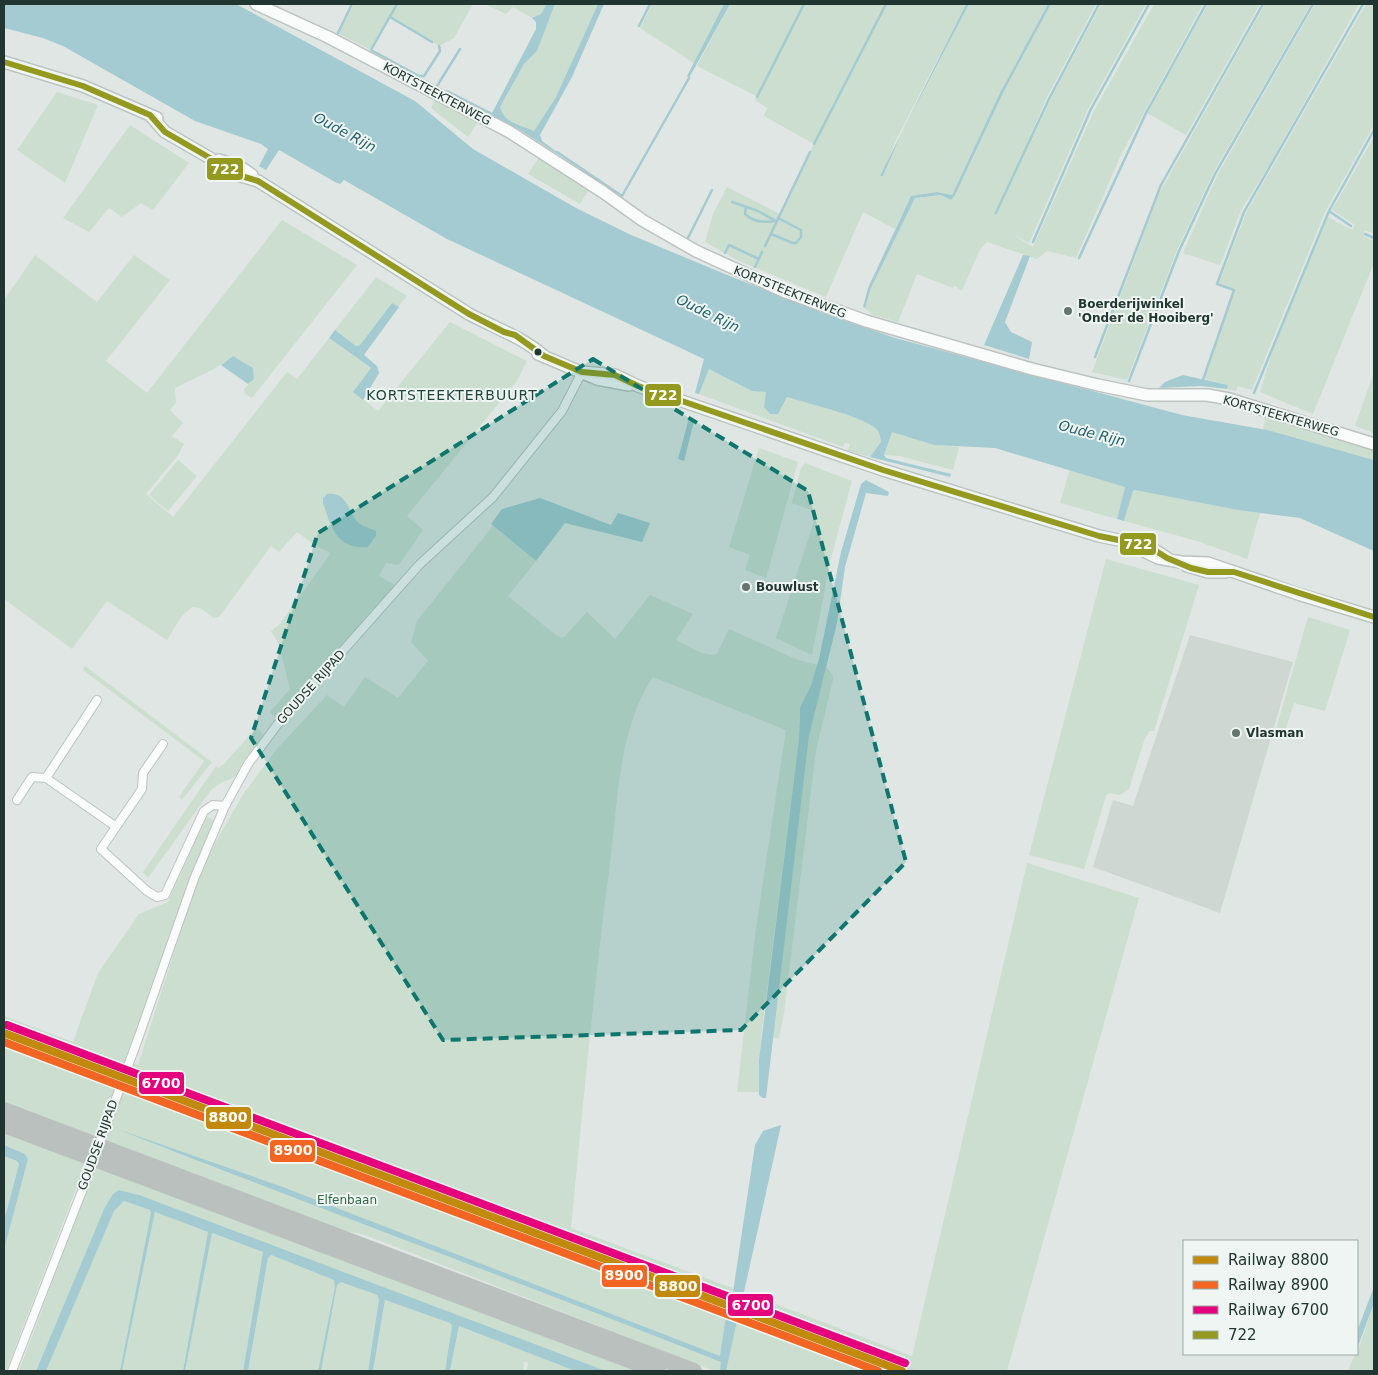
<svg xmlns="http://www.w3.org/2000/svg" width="1378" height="1375" font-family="'DejaVu Sans',sans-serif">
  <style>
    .built { fill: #cfd7d3 }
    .green { fill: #cbded0; fill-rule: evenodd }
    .water { fill: #a4cbd1 }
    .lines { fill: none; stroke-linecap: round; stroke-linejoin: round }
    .stream { stroke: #a4cbd1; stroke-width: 2.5 }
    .street-casing { stroke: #bdc3c0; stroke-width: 10 }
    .secondary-casing { stroke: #bdc3c1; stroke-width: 14 }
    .highway-casing { stroke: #bbc3c0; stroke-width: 16 }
    .street { stroke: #fafbfb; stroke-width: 8 }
    .secondary { stroke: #fafbfb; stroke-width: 11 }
    .highway { stroke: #b9c0be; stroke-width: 14 }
    .street-bridge-casing { stroke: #bdc3c0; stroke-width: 10; stroke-linecap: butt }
    .street-bridge { stroke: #fafbfb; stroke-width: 8 }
    .bus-1-casing { stroke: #eef5f2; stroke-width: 10 }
    .bus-1 { stroke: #949a1f; stroke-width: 6 }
    .rail-1-casing { stroke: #eef5f2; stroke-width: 11 }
    .rail-2-casing { stroke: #eef5f2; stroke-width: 11 }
    .rail-3-casing { stroke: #eef5f2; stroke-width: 11 }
    .rail-1 { stroke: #c28a0c; stroke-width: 8 }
    .rail-2 { stroke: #f26522; stroke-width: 8 }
    .rail-3 { stroke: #e5007d; stroke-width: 8 }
    .marked { fill: #0f766e; fill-opacity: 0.2; stroke: #0f766e; stroke-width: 4; stroke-dasharray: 10 6; stroke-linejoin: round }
    .poi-dot { fill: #64746f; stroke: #eef5f2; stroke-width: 2 }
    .bus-dot { fill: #213630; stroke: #eef5f2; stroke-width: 2 }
    .labels { text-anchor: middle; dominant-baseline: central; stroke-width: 4; stroke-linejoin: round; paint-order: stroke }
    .street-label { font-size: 12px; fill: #213630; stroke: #eef5f2 }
    .poi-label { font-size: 12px; font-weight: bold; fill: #213630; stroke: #eef5f2; text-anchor: start }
    .park-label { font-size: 12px; fill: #306945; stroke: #eef5f2 }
    .water-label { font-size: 14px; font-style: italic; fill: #22606b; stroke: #eef5f2 }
    .neighbourhood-label { font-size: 14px; letter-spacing: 1px; fill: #20463c; stroke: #eef5f2 }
    .line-badge { stroke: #eef5f2; stroke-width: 2 }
    .badge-label { font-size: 14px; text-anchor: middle; font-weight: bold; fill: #fff }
  </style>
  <rect width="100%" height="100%" fill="#e0e6e3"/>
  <!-- built -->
  <path class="built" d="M1190 635 1293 662 1220 913 1093 867 1113 800 1133 806Z
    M4 1028 730 1300 727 1310 4 1038Z
    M736 1303 921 1371H890L809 1341 732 1312Z"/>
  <!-- green -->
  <path class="green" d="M354 4H473L454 38 439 46 390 17 371 50 339 34Z
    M485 4H547L541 14 532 18 513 7 506 14Z
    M554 4H598L556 97 534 131C521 125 504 123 500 107L524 64 537 51Z
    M652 4H724L694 63 640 28Z
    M730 4H885L851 71 886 4H966L895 142 883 176 902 132 969 4H1048L1000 93 952 195 937 192 911 196 895 229 863 212 826 297 739 261 705 242 713 214 727 187 780 214 814 144 764 116 767 108 755 100 756 96 697 66Z
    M1051 4H1096L1047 97 993 222 1051 99 1101 4H1146L1089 107 1029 243 1011 233 1033 247 1094 111 1154 4H1203L1121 155 1076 258 1047 251 1037 259 987 242 980 249 962 291 955 286 953 288 917 274 898 322 873 315 865 308 871 288 911 205 915 198 941 195 951 200 955 195 1004 91Z
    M1208 4H1260L1186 135 1147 113Z
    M1265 4H1311L1213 173 1177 250 1127 380 1092 372 1159 194Z
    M1315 4H1359L1270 164 1241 210 1220 265 1183 253 1217 176Z
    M1366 4H1374V125L1325 212 1252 390 1238 386 1236 391 1227 389 1228 385 1205 379 1235 289 1219 283 1247 211Z
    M57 92 98 105 65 183 17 150Z
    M436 97 479 120 468 137 431 108Z
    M130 125 189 163 153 210 141 203 122 217 109 208 89 232 63 218Z
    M1374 137V234L1365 230 1363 236 1374 241V263L1313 414 1260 392 1273 349 1328 217 1352 230 1355 225 1332 210Z
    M540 156 590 188 580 204 528 174Z
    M282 220 357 265 252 398 245 394 244 389 254 379 253 368 233 356 212 370 175 388 176 403 170 410 183 423 172 436 184 444 178 455 146 494 173 517 287 372 297 379 329 338 371 369 354 392 378 411 450 322 527 361 517 381 407 516 423 530 401 562 398 565 386 563 379 576 397 586 277 719 270 712 290 689 279 645 271 631 279 625 331 553 316 546 297 532 279 552 271 546 219 617 214 618 200 608 192 607 181 617 167 640 107 601 72 649 4 599V300L35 255 97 302 134 255 170 280 106 361 147 393ZM333 494C347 498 348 513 357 521 362 526 369 529 376 532V536L368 547 348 545 323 498 327 495Z
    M376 277 407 296 398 307 392 303 360 345 356 346 335 330Z
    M708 369 766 392 764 407 778 414 787 397C808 404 859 415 875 428 880 432 880 436 881 442L870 457 848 451 850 444 845 443 843 447 699 394Z
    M1374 372V433L1355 426Z
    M1266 413 1374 449V460L1263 429Z
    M892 431 934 445 959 447 953 470 899 456 884 455Z
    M759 448 798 462 766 578 745 570 750 555 729 547Z
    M178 460 197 476 168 511 149 495Z
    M805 463 852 481 831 558 812 655 776 638 817 512 792 503 801 468Z
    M1070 469 1125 487 1117 519 1060 503Z
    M1135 490 1260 513 1247 559 1197 541 1124 521 1133 491Z
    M493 526 536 561 508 596 557 636 562 638 565 636 587 612 615 639 650 595 693 614 676 640C687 645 705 658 717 654L729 629 798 660 818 665 799 716V739L761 1038 759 1092H737L756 928 786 730 653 677C618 728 618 802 610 863 594 984 583 1106 571 1228L733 1288 730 1300 4 1028V1016L73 1042 98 973 139 914 168 902 206 817 214 820 125 1060 138 1065 201 868 242 796 276 750 327 695 344 707 365 677 398 698 428 661 411 642 417 621Z
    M1106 559 1199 585 1154 731H1150L1145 738 1129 789 1120 795 1109 793 1106 796 1084 869 1029 855Z
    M1308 617 1350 630 1325 711 1294 703 1282 740 1274 736Z
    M85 666 212 762 182 800 179 797 204 761 83 670Z
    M826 667 832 674 833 680 816 750 784 1013 779 1039 773 1037 774 1026 809 736Z
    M257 727 263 734 237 776 221 783 211 790 148 878 143 872 216 766 218 768 223 765Z
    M1027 863 1139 898 1007 1371H921L736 1303 744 1292 912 1356Z
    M4 1038 890 1371H714L391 1245 362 1234 339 1230 4 1102Z
    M4 1132 86 1163 6 1371 4 1369V1250L28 1159 25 1154 4 1145Z
    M4 1156 17 1161 19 1164 4 1221Z
    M95 1167 638 1371H606L119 1190 104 1209 36 1371H19Z
    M124 1201 150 1210 151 1213 120 1371H46L114 1211Z
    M155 1212 208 1232 183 1371H122Z
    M211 1233 263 1252 243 1371H185Z
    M271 1255 334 1280 335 1287 318 1371H248L268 1258Z
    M341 1282 377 1295 379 1299 368 1371H321L337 1285Z
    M385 1300 450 1323 452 1326 445 1371H373Z
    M1374 1303V1371H1348L1355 1354H1357Z
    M459 1326 575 1371H527L528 1363 524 1361 523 1371H450Z"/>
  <!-- water -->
  <path class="water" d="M4 4H236L415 101 473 149 576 208 631 235 737 279 829 315 895 338 1182 415 1267 430 1374 460V551L1300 518 1238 510 1135 490 1133 491 1124 521 1117 519 1125 487 995 448 934 445 892 432 884 455 886 458 951 474 950 477 870 457 881 442C880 436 880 432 875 428 859 415 808 404 787 397L778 414H770L764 407 766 392 752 391 709 369 699 394 695 393 704 359 447 239 344 180 340 184 335 182 279 150 266 170 259 166 268 149 261 144 195 121 63 46 43 38 4 28Z
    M547 4H554V6L537 51 524 64 500 107C504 123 521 125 534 131L556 97 598 4H604L572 77 540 135 542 141 557 152 556 153 520 130 491 115 536 29V22L532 18 541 14Z
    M724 4H730L689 78 687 76Z
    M966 4H969L902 132 883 176H880Z
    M1048 4H1051L1004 91 955 195 951 200 941 195 915 198 871 288 865 308 863 307 868 288 911 196 937 192 952 195 1000 93Z
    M1023 255 1030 256 1005 322 1011 332 1032 342 1029 359 984 345Z
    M392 303 399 307 364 355 377 366 379 373 363 400 353 392 371 368 329 338 335 330 356 346 360 345Z
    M233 356 253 368 254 379 248 384 221 365Z
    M1183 375 1228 385 1227 389 1201 386 1159 388 1165 382Z
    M689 418 694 421 684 461 678 459Z
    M866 480 889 492 888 496 866 493 845 567 837 623 809 736 766 1098H763L759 1095V1060L799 739 800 708 811 685 819 659 841 552 861 484Z
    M327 494C345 492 347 506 355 519 359 525 369 528 376 531V536L368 547C337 550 331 527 323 503V498Z
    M540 498 611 525 618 513 650 523 642 542 565 523 536 561 491 524 502 509Z
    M781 1125 744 1292 738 1299 732 1312 737 1321 726 1371H720L721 1362C520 1282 317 1208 117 1129L280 1186 720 1356 727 1310 733 1292 755 1145 763 1131Z
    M4 1145 25 1154 28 1159 4 1250V1221L19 1164 17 1161 4 1156Z
    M119 1190 139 1195 606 1371H575L459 1326 450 1371H445L452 1326 450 1323 385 1300 373 1371H368L379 1299 377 1295 341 1282 337 1285 321 1371H318L335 1287 334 1280 271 1255 268 1258 248 1371H243L263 1252 212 1233 185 1371H183L208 1232 155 1212 122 1371H120L151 1213 150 1210 124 1201 114 1211 46 1371H36L104 1209 113 1194Z
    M1374 1287V1303L1357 1349V1331Z"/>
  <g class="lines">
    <!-- stream -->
    <path class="stream" d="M397 4 371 50 419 76H424L440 51 439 46
      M390 17 432 42
      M639 26 650 4
      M338 33 352 4
      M437 86 460 49
      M447 91 492 114
      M757 97 804 4
      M814 144 886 4
      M557 152 622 196 689 78
      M732 202 758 211 776 221
      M746 207 745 214C753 222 763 223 775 221
      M1329 211 1351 226
      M996 213 1049 99 1099 4
      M771 234 793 243H796L801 237V230L778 218
      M1365 234 1374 238
      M688 238 712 190
      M1033 242 1091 109 1149 4
      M765 246 810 152
      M725 253 729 245 759 259
      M1079 258 1146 113 1206 4
      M755 267 762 252
      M1095 357 1161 185 1263 4
      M1203 380 1234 290 1217 284 1244 212 1363 4
      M1129 381 1179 251 1215 174 1313 4
      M1254 393 1329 211 1374 130"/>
    <!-- street casing -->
    <g class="street-casing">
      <path id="street" d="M97 700 46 778 115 826
        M163 744 143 773 142 789 101 849 147 891 157 897 165 895 204 811 213 805 225 806
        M17 800 32 777 46 778
        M139 1036 194 879 225 806 248 764 277 725 419 565 493 497 562 411 582 372
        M12 1371 82 1191"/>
    </g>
    <!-- secondary casing -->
    <g class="secondary-casing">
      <path id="secondary" d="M256 4 328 37 508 131 603 192 642 220 696 251 783 291 866 321 1032 369 1098 385 1147 395H1207L1229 399 1374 444
        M4 62 83 86 157 118
        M150 115 165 132 210 158 219 166 231 173 258 181 469 314C495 328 522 337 544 356
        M219 160 239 166 252 175
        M538 354 597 379 629 385
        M582 372 615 375 638 386 883 470 1099 536 1148 546 1167 558
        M1131 545 1158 558 1181 562 1208 563 1301 595 1374 617
        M1187 566 1208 572H1225"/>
    </g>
    <!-- highway casing -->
    <g class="highway-casing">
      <path id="highway" d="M4 1110 694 1371
        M4 1125 658 1371"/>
    </g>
    <!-- street -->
    <use href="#street" class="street"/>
    <!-- secondary -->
    <use href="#secondary" class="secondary"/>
    <!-- highway -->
    <use href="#highway" class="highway"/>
    <!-- street-bridge casing -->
    <g class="street-bridge-casing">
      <path id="street-bridge" d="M82 1191 139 1036"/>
    </g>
    <!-- street-bridge -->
    <use href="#street-bridge" class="street-bridge"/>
    <!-- bus-1 casing -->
    <g class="bus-1-casing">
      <path id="bus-1" d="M4 62 83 86 150 115 165 132 210 158 219 166 231 173 258 181 469 314 504 332 515 335 544 356 582 372 615 375 638 386 883 470 1099 536 1148 546 1167 558 1191 568 1208 572H1234L1374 617"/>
    </g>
    <!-- bus-1 -->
    <use href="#bus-1" class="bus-1"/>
    <!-- rail-1 casing -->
    <g class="rail-1-casing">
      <path id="rail-1" d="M4 1033 902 1371"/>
    </g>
    <!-- rail-2 casing -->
    <g class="rail-2-casing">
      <path id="rail-2" d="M4 1042 878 1371"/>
    </g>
    <!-- rail-3 casing -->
    <g class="rail-3-casing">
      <path id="rail-3" d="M7 1025 905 1363"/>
    </g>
    <!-- rail-1 -->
    <use href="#rail-1" class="rail-1"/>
    <!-- rail-2 -->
    <use href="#rail-2" class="rail-2"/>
    <!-- rail-3 -->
    <use href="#rail-3" class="rail-3"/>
  </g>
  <!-- marked area -->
  <path class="marked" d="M593 359 808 491 906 862 741 1030 443 1040 251 738 318 533Z"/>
  <!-- markers -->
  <g class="poi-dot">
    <circle cx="1068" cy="311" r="5"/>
    <circle cx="746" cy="587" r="5"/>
    <circle cx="1236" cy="733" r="5"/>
  </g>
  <circle class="bus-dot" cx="538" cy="352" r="4.5"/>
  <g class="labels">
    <!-- street labels -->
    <g class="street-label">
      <text transform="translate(437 94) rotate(28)">KORTSTEEKTERWEG</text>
      <text transform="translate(790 292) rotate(22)">KORTSTEEKTERWEG</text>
      <text transform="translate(1281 416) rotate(16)">KORTSTEEKTERWEG</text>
      <text transform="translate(311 687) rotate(-48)">GOUDSE RIJPAD</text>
      <text transform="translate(98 1145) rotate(-70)">GOUDSE RIJPAD</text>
    </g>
    <!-- poi labels -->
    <g class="poi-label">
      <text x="1078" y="304">Boerderijwinkel<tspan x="1078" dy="14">'Onder de Hooiberg'</tspan></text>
      <text x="756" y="587">Bouwlust</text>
      <text x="1246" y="733">Vlasman</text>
    </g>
    <!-- park labels -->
    <g class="park-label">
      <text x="347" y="1200">Elfenbaan</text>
    </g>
    <!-- water labels -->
    <g class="water-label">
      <text transform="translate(345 132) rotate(28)">Oude Rijn</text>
      <text transform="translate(708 313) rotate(26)">Oude Rijn</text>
      <text transform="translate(1092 433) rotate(14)">Oude Rijn</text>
    </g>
    <!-- neighbourhood labels -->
    <g class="neighbourhood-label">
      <text x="452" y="395">KORTSTEEKTERBUURT</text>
    </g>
  </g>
  <g class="line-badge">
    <rect x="206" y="157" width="38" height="24" rx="5" fill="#949a1f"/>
    <rect x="644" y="383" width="38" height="24" rx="5" fill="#949a1f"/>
    <rect x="1119" y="532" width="38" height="24" rx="5" fill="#949a1f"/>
    <rect x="138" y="1071" width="47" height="24" rx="5" fill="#e5007d"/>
    <rect x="205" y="1106" width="47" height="24" rx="5" fill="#c28a0c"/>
    <rect x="269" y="1139" width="47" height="24" rx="5" fill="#f26522"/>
    <rect x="601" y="1264" width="47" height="24" rx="5" fill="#f26522"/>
    <rect x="654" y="1274" width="47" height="24" rx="5" fill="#c28a0c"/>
    <rect x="727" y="1293" width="47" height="24" rx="5" fill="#e5007d"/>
  </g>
  <g class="badge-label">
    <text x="225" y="174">722</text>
    <text x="663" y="400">722</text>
    <text x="1138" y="549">722</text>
    <text x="161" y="1088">6700</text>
    <text x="228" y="1122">8800</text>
    <text x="293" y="1155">8900</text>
    <text x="624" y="1280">8900</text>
    <text x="678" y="1291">8800</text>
    <text x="751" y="1310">6700</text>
  </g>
  <!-- border -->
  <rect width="1378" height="1375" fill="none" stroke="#213630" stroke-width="10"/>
  <!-- legend -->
  <rect x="1183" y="1240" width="175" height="115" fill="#eef5f2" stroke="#9ca9a4"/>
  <rect x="1193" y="1256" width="25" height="8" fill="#c28a0c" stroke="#9ca9a4"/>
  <text x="1228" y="1265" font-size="15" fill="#213630">Railway 8800</text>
  <rect x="1193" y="1281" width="25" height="8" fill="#f26522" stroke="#9ca9a4"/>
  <text x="1228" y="1290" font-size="15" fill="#213630">Railway 8900</text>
  <rect x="1193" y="1306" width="25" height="8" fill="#e5007d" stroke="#9ca9a4"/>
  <text x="1228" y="1315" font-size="15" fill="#213630">Railway 6700</text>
  <rect x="1193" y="1331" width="25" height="8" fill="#949a1f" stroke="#9ca9a4"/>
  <text x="1228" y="1340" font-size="15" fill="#213630">722</text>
</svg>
